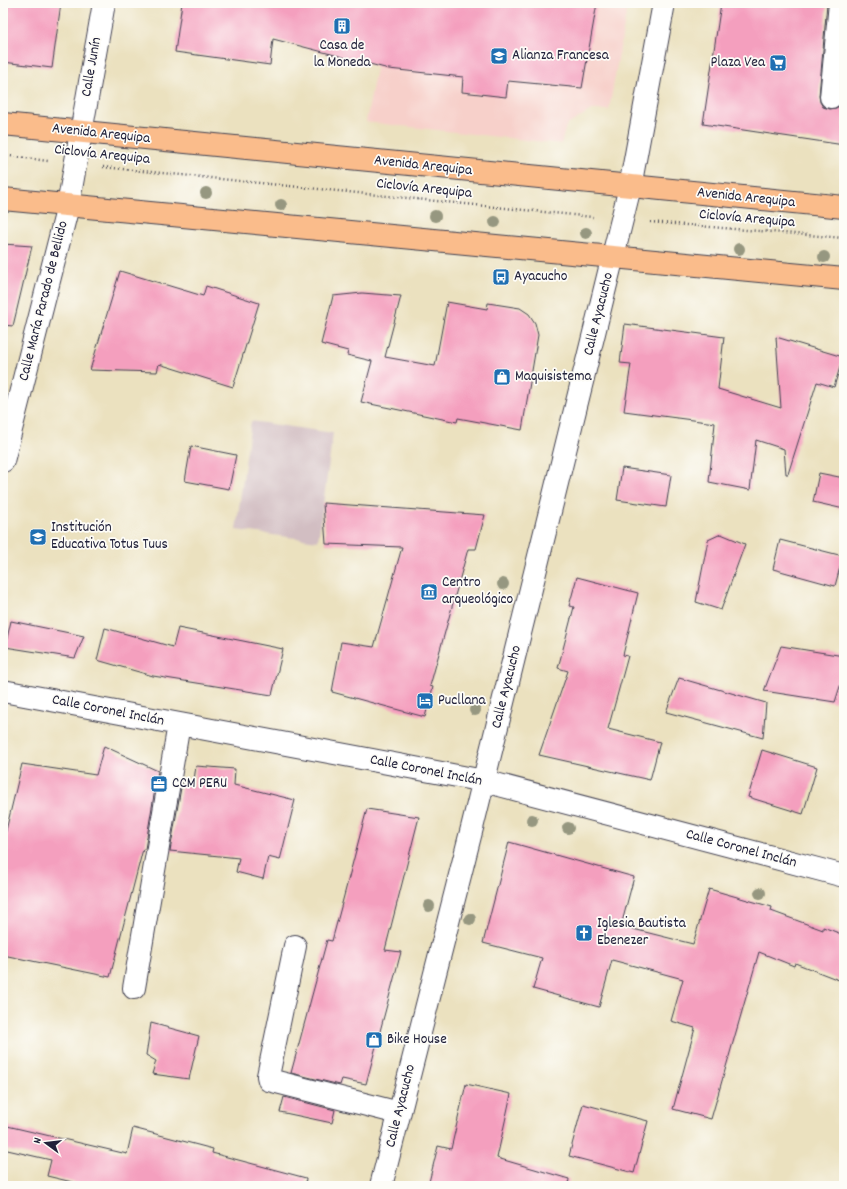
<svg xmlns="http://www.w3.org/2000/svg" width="847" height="1189" font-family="Dekko,sans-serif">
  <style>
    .built { fill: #f7d0ca }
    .industrial { fill: #d2bec2 }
    .building { fill: #f49fbe }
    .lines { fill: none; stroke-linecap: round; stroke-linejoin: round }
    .minor-casing { stroke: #403f4f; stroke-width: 24 }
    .major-casing { stroke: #403f4f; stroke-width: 24 }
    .path { stroke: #403f4f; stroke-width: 2.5; stroke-dasharray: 1 3; stroke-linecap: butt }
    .minor { stroke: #fff; stroke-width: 22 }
    .major { stroke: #fabc8b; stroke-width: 22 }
    .tree { fill: #969780 }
    .labels { text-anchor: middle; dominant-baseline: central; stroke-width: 3.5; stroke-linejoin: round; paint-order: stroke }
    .poi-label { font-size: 15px; fill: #22223b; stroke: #fdfcf7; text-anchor: start }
    .street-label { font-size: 15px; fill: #22223b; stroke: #fdfcf7 }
  </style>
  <rect width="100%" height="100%" fill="#fdfcf7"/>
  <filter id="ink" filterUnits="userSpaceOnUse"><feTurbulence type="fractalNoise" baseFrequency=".025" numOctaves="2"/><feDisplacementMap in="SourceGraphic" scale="8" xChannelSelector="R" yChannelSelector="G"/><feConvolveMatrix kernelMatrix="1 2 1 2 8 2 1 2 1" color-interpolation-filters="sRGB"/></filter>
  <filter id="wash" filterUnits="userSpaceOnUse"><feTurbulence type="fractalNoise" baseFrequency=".012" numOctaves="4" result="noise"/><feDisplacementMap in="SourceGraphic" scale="16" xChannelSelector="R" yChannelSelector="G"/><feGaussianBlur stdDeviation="0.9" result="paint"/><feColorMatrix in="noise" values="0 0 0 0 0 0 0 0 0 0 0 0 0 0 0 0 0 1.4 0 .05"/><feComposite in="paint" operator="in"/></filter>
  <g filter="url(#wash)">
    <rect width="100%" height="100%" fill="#ebe1bf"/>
    <!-- built -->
    <path class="built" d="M388 3H628L609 110H591L566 126 561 144 366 122Z"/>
    <!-- industrial -->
    <path class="industrial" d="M251 421 333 433 318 541 236 530Z"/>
    <g id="blocks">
      <!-- building -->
      <path class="building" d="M3 3H61L52 68 3 62Z
        M182 3H597L582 88 508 81 506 97 462 92 463 77 389 69 273 39 270 65 175 52Z
        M721 3H827L819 96 820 102 823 107 830 109 836 108 841 105 844 92V145L703 124Z
        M3 244 32 246 13 326 3 325Z
        M120 271 203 296 206 286 259 303 233 387 159 364 157 372 90 370Z
        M362 293 401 296 385 357 435 366 447 302 487 309 488 303 520 308 529 314 535 323 538 335 522 430 458 418 457 422 361 402 372 361 347 355 348 351 321 344 333 296Z
        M625 324 724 337 718 389 781 408 776 337 843 357 834 387 817 382 788 474H786L784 449 756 440 750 490 709 482 715 423 624 411 631 364 620 363Z
        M191 446 236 455 229 489 185 481Z
        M622 468 671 475 666 507 617 500Z
        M819 473 844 478V509L813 502Z
        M323 503 485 515 476 549H468L430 686 433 687 425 717 332 692 341 642 374 647 402 547 326 544Z
        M721 534 745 544 721 610 696 602 708 540Z
        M780 540 843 556 835 586 773 569Z
        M577 577 638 593 623 655 628 656 608 729 660 742 650 780 539 755 568 671 558 668 574 607 569 606Z
        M11 621 84 636 75 658 5 647Z
        M105 628 173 647 178 628 283 649 272 695 153 676 97 660Z
        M781 646 844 656V674L835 702 764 691Z
        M679 678 766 703 763 738 666 712Z
        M104 746 158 771 145 849H143L110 977 3 955V843L22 764 96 775Z
        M762 750 817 767 803 814 748 797Z
        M196 766 235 769 234 785 295 800 280 860 268 857 263 879 236 872 239 858 170 851 182 782 193 787Z
        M367 809 419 817 385 950 401 952 366 1084 342 1079 340 1085 291 1073 327 940 332 941Z
        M509 842 634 877 621 926 693 944 709 889 772 907 771 911 823 930V927L844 935V982L795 963 794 966 759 952 711 1119 673 1109 695 1028 671 1021 683 979 612 960 599 1007 533 989 542 958 483 943Z
        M151 1023 199 1036 189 1079 152 1074 156 1061 146 1055Z
        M466 1084 511 1094 497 1158 569 1179 568 1186H428L438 1146 451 1149Z
        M284 1097 335 1110 332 1123 280 1112Z
        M583 1104 648 1121 634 1173 569 1156Z
        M3 1125 127 1154 133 1128 213 1149 212 1153 306 1178 305 1186H89L47 1176 51 1160 3 1149Z"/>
    </g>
  </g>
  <g filter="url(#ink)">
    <use href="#blocks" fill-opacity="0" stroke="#403f4f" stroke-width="1"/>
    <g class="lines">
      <!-- minor casing -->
      <g class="minor-casing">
        <path id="minor" d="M831 97 840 3
          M3 461 68 206 104 3
          M3 691 484 781 844 876
          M295 946 268 1076 269 1080 399 1113
          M134 988 179 724
          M381 1186 473 824 630 187 664 3"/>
      </g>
      <!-- major casing -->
      <g class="major-casing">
        <path id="major" d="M3 124 844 207
          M3 199 844 279"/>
      </g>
      <!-- path -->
      <path class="path" d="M3 155 48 161
        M103 167 593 217
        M650 222 844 238"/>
      <!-- minor -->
      <use href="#minor" class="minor"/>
      <!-- major -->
      <use href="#major" class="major"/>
    </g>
    <!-- trees -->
    <g class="tree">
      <circle cx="206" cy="193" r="6"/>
      <circle cx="281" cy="205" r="6"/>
      <circle cx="435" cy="216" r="6"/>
      <circle cx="495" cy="222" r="6"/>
      <circle cx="586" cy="233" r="6"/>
      <circle cx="739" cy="249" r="6"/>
      <circle cx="824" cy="257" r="6"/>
      <circle cx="503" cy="584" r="6"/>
      <circle cx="475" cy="710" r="6"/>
      <circle cx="532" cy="820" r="6"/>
      <circle cx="568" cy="828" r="6"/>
      <circle cx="760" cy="893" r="6"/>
      <circle cx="429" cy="906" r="6"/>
      <circle cx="470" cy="919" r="6"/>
    </g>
  </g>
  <!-- icons -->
  <defs>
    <g id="building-square" transform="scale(0.9)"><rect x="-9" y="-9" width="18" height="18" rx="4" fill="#1f6fb2" stroke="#fdfcf7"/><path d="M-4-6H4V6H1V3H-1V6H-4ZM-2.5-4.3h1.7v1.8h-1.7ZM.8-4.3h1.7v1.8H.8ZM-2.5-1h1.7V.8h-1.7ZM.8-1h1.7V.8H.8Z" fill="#fff"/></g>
    <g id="university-square" transform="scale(0.9)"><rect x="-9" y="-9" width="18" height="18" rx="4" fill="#1f6fb2" stroke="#fdfcf7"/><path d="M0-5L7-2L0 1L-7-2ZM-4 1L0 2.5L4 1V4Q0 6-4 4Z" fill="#fff"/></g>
    <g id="supermarket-square" transform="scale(0.9)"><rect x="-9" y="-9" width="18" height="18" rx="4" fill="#1f6fb2" stroke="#fdfcf7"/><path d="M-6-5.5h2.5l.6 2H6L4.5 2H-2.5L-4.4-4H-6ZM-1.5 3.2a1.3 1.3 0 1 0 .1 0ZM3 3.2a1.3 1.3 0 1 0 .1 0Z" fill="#fff"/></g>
    <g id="bus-square" transform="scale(0.9)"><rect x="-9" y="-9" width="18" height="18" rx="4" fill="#1f6fb2" stroke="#fdfcf7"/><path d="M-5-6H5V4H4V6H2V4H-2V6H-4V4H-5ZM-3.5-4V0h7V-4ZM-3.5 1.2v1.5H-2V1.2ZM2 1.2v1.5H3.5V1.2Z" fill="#fff"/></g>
    <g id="shop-square" transform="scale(0.9)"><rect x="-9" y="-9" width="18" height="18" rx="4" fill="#1f6fb2" stroke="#fdfcf7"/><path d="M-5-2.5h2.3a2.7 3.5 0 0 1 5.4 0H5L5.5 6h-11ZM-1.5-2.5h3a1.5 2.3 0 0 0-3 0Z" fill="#fff"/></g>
    <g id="school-square" transform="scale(0.9)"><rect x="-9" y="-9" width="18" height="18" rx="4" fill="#1f6fb2" stroke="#fdfcf7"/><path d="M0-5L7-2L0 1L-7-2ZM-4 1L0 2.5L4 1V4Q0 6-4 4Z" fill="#fff"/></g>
    <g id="museum-square" transform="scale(0.9)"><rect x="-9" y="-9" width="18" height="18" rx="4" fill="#1f6fb2" stroke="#fdfcf7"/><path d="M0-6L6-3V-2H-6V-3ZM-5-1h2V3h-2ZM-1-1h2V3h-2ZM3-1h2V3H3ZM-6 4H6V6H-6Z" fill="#fff"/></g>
    <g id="hotel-square" transform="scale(0.9)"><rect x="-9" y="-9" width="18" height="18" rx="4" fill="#1f6fb2" stroke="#fdfcf7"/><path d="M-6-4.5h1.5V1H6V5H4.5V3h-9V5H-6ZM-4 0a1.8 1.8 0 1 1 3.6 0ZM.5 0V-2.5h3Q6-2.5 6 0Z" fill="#fff"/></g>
    <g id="office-square" transform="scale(0.9)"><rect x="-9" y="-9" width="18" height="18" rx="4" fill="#1f6fb2" stroke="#fdfcf7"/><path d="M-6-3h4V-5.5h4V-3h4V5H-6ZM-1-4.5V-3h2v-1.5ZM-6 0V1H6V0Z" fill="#fff"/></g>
    <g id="church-square" transform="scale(0.9)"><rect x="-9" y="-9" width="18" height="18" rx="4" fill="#1f6fb2" stroke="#fdfcf7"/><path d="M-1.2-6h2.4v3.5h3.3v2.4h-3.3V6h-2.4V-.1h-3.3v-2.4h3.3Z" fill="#fff"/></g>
  </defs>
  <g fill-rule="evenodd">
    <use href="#building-square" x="342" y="26"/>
    <use href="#university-square" x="499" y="56"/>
    <use href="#supermarket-square" x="778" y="63"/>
    <use href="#bus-square" x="501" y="277"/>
    <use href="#shop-square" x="502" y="377"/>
    <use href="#school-square" x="38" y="537"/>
    <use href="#museum-square" x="429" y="592"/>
    <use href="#hotel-square" x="425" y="701"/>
    <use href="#office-square" x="159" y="784"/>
    <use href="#church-square" x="584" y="933"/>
    <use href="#shop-square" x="374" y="1040"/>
  </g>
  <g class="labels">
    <!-- poi labels -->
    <g class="poi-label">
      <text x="342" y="46" text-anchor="middle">Casa de<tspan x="342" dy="17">la Moneda</tspan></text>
      <text x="512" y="56">Alianza Francesa</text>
      <text x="765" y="63" text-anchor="end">Plaza Vea</text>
      <text x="514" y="277">Ayacucho</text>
      <text x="515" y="377">Maquisistema</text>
      <text x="51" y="528">Institución<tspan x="51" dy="17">Educativa Totus Tuus</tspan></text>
      <text x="442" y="583">Centro<tspan x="442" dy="17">arqueológico</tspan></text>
      <text x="438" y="701">Pucllana</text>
      <text x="172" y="784">CCM PERU</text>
      <text x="597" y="924">Iglesia Bautista<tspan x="597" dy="17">Ebenezer</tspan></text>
      <text x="387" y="1040">Bike House</text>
    </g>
    <!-- street labels -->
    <g class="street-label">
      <text transform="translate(92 67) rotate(-80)">Calle Junín</text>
      <text transform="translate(101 134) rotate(6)">Avenida Arequipa</text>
      <text transform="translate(102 155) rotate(6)">Ciclovía Arequipa</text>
      <text transform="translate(423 166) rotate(6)">Avenida Arequipa</text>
      <text transform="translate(424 189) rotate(6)">Ciclovía Arequipa</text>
      <text transform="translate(746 198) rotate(6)">Avenida Arequipa</text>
      <text transform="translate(747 219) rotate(5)">Ciclovía Arequipa</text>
      <text transform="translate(44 301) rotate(-76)">Calle María Parado de Bellido</text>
      <text transform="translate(599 314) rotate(-76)">Calle Ayacucho</text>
      <text transform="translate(507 687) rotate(-76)">Calle Ayacucho</text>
      <text transform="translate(108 711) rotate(11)">Calle Coronel Inclán</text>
      <text transform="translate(426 771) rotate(11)">Calle Coronel Inclán</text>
      <text transform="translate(741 849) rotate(15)">Calle Coronel Inclán</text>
      <text transform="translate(401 1106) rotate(-76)">Calle Ayacucho</text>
    </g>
  </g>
  <!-- margin -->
  <rect width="847" height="1189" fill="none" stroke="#fdfcf7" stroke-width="16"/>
  <!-- north arrow -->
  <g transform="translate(46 1143) rotate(285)" stroke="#fdfcf7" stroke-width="3" paint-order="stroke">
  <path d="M0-3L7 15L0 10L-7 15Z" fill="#22223b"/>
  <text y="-6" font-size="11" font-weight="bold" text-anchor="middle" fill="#22223b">N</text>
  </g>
</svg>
